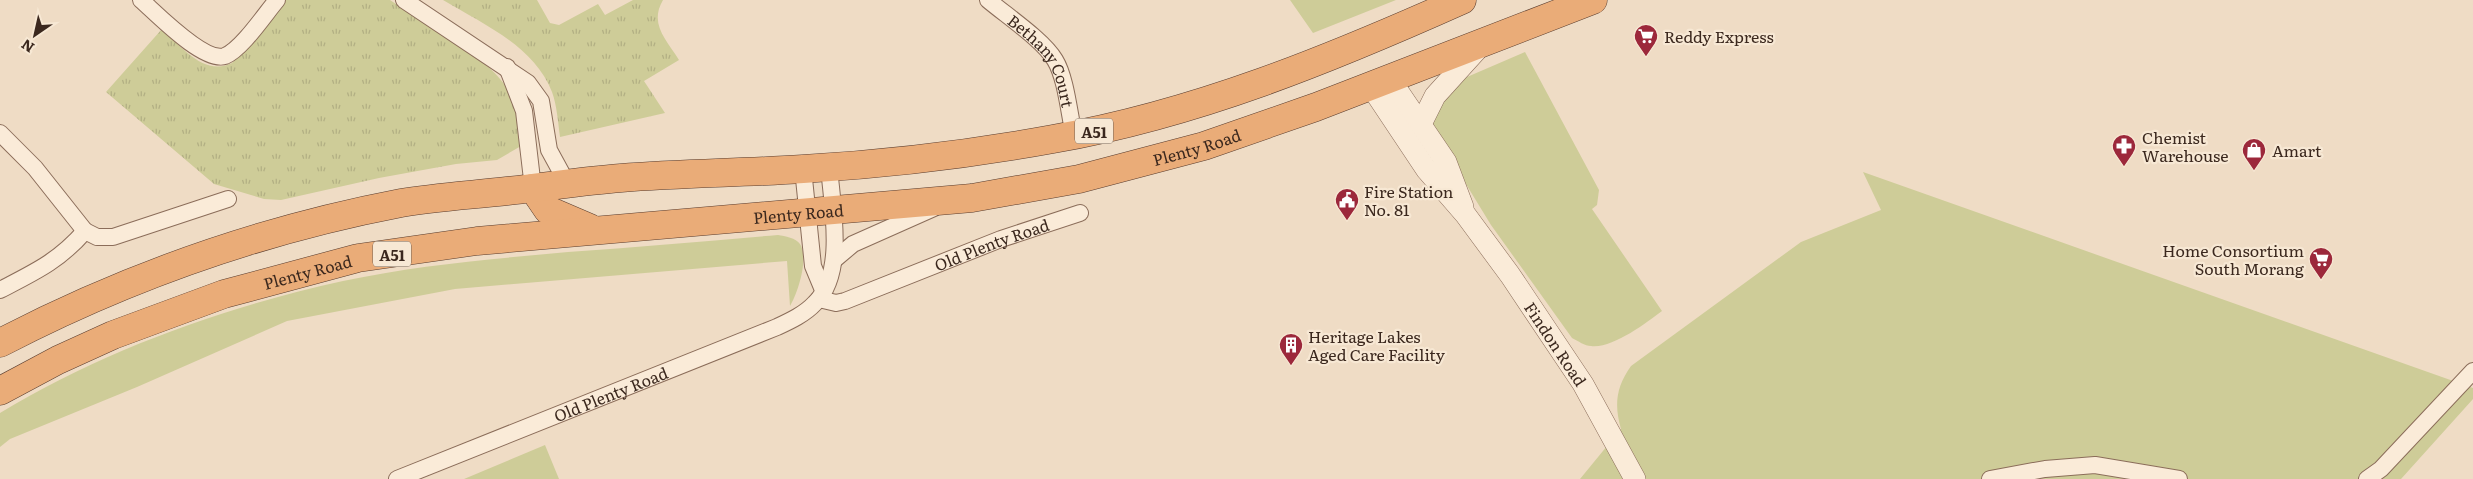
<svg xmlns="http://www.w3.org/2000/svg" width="2473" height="479" font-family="Literata,serif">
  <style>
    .grass { fill: #cecc98 }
    .park { fill: url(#park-tufts) }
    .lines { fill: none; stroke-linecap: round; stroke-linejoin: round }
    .minor-casing { stroke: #8b6d5a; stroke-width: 18 }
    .tertiary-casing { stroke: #8b6d5a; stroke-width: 22 }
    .trunk-casing { stroke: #593c2e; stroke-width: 29 }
    .minor { stroke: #faebd8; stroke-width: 16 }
    .tertiary { stroke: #faebd8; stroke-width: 21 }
    .trunk { stroke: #eaac78; stroke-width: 28 }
    .labels { text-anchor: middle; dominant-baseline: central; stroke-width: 4.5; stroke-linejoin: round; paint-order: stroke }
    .shield { fill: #f7e8d4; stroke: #736255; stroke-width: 1 }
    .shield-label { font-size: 15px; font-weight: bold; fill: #3b281e }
    .poi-label { font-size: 16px; fill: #3b281e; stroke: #f7e8d4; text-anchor: start }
    .street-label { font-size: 16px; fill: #3b281e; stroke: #f7e8d4 }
  </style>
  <defs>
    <pattern id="park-tufts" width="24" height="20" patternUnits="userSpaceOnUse" patternTransform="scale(1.25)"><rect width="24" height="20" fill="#cecc98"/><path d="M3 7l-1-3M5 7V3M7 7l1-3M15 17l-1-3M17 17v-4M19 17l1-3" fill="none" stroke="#b2af83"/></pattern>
  </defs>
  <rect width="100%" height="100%" fill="#efdcc5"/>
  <!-- grass -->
  <path class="grass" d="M1290 0H1396L1313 33Z
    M1525 52 1599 190 1597 205 1592 209 1662 311C1646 323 1612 349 1591 346 1585 346 1578 341 1572 338L1491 225 1439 140 1433 123 1446 93 1467 77Z
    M1863 172 2473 388V399L2401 479H1580L1621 429C1614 405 1616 387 1631 366L1801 242 1881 210Z
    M778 235C785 236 796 238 800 244 809 258 798 293 790 306L787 261 455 289 287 321 137 387 10 439 0 447V413C104 350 225 307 343 281 417 265 493 259 568 252 638 247 708 241 778 235Z
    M545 445 559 479H464Z"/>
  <!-- park -->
  <path class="park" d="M286 0H390L485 64C517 92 516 107 521 146L497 160 456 164 379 178 281 200 264 199 214 184 106 92 162 29C181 46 204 77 232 63Z
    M443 0H537L550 23 559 25 598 4 605 15 633 0H663C649 24 666 39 679 60L644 81 665 113 560 137C558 122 557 106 552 92 534 46 483 24 443 0Z"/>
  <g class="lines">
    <!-- minor casing -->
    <g class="minor-casing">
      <g id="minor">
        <path d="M141 0C157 14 204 63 225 56 242 49 265 14 277 0"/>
        <path d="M404 0 528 83 541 101 549 150 567 183"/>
        <path id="s1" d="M988 0C1007 16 1043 40 1055 60 1066 78 1069 113 1074 135"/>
        <path d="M507 67 524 111 533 188"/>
        <path d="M0 133 35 168 85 231"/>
        <path d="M803 169 813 266 823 290"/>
        <path d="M834 260 853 244 934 208"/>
        <path d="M0 290C35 272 59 261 85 231L97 237H113L228 199"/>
        <path id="s2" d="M819 299 836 303 845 301 1001 239 1080 213"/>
        <path id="s3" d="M397 479 777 327C790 321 805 314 815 303 846 273 832 206 829 167"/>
        <path d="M1990 479 2045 469 2095 465 2179 479"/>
        <path d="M2367 479 2381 469 2473 371"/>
      </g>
    </g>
    <!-- tertiary casing -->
    <g class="tertiary-casing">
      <g id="tertiary">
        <path d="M1389 78 1446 162 1463 207"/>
        <path id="s4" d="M1370 85 1426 169 1465 214 1510 275 1583 384 1635 479"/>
        <path d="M1421 124 1435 96 1483 43"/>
      </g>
    </g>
    <!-- trunk casing -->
    <g class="trunk-casing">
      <g id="trunk">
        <path d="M533 188 548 210 590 228"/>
        <path d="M0 343C127 277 260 230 401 203 436 197 472 195 507 191 545 187 582 181 621 178 681 173 742 173 803 169 886 164 971 154 1053 139 1196 114 1330 59 1462 0"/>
        <path id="s5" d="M0 391 58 360 113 335 224 294 358 258 477 241 972 198 1079 179 1204 146 1316 107 1593 0"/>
      </g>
    </g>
    <!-- minor -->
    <use href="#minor" class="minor"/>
    <!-- tertiary -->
    <use href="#tertiary" class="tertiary"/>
    <!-- trunk -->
    <use href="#trunk" class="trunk"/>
  </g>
  <!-- icons -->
  <defs>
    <g id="supermarket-pin" transform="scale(1.25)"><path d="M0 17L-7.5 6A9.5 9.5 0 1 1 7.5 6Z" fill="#9c283b" stroke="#f7e8d4"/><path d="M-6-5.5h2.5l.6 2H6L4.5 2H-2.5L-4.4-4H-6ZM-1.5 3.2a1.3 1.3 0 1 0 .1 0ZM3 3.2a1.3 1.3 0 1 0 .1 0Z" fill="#fff"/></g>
    <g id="pharmacy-pin" transform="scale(1.25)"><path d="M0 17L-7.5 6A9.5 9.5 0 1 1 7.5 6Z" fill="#9c283b" stroke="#f7e8d4"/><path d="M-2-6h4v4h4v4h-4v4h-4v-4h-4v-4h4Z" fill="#fff"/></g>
    <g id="shop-pin" transform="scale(1.25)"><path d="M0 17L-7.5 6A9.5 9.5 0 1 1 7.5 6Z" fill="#9c283b" stroke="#f7e8d4"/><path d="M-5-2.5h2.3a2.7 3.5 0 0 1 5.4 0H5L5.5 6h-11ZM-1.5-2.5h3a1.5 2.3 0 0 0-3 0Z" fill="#fff"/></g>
    <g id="civic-pin" transform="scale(1.25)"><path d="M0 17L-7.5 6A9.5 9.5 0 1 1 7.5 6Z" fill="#9c283b" stroke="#f7e8d4"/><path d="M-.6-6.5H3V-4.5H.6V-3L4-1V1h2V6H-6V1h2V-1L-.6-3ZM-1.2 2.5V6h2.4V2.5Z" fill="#fff"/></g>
    <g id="building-pin" transform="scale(1.25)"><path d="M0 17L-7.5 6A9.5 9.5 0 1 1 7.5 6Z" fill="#9c283b" stroke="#f7e8d4"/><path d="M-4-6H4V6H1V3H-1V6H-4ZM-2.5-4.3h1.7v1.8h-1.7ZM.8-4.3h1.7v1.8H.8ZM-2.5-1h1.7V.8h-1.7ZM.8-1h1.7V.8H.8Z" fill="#fff"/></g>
  </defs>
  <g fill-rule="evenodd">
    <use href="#supermarket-pin" x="1646" y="36"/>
    <use href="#pharmacy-pin" x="2124" y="146"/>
    <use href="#shop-pin" x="2254" y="150"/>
    <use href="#civic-pin" x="1347" y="200"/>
    <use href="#supermarket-pin" x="2321" y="259"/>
    <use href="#building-pin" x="1291" y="345"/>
  </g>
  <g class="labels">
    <!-- shield labels -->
    <g class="shield">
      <rect x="1075" y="118.5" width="38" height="25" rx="4"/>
      <rect x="373" y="241.5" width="38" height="25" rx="4"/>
    </g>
    <g class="shield-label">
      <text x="1094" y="131">A51</text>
      <text x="392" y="254">A51</text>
    </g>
    <!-- poi labels -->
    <g class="poi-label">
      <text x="1664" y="36">Reddy Express</text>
      <text x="2142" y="137">Chemist<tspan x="2142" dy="18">Warehouse</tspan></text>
      <text x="2272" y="150">Amart</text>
      <text x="1364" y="191">Fire Station<tspan x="1364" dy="18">No. 81</tspan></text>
      <text x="2304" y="250" text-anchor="end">Home Consortium<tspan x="2304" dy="18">South Morang</tspan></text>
      <text x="1308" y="336">Heritage Lakes<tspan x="1308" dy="18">Aged Care Facility</tspan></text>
    </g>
    <!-- street labels -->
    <g class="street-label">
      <text stroke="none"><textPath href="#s1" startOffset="84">Bethany Court</textPath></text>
      <text stroke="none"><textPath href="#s5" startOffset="1231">Plenty Road</textPath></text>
      <text stroke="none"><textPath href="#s5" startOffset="826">Plenty Road</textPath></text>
      <text stroke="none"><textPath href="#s2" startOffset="184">Old Plenty Road</textPath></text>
      <text stroke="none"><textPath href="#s5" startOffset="331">Plenty Road</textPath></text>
      <text stroke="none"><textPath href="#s4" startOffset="319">Findon Road</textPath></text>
      <text stroke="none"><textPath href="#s3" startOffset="230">Old Plenty Road</textPath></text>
    </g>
  </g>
  <!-- north arrow -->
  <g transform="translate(35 35) rotate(214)" stroke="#f7e8d4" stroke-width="4" paint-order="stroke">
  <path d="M0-4L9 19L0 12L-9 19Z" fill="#3b281e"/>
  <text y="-8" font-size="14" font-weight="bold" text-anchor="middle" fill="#3b281e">N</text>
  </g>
</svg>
